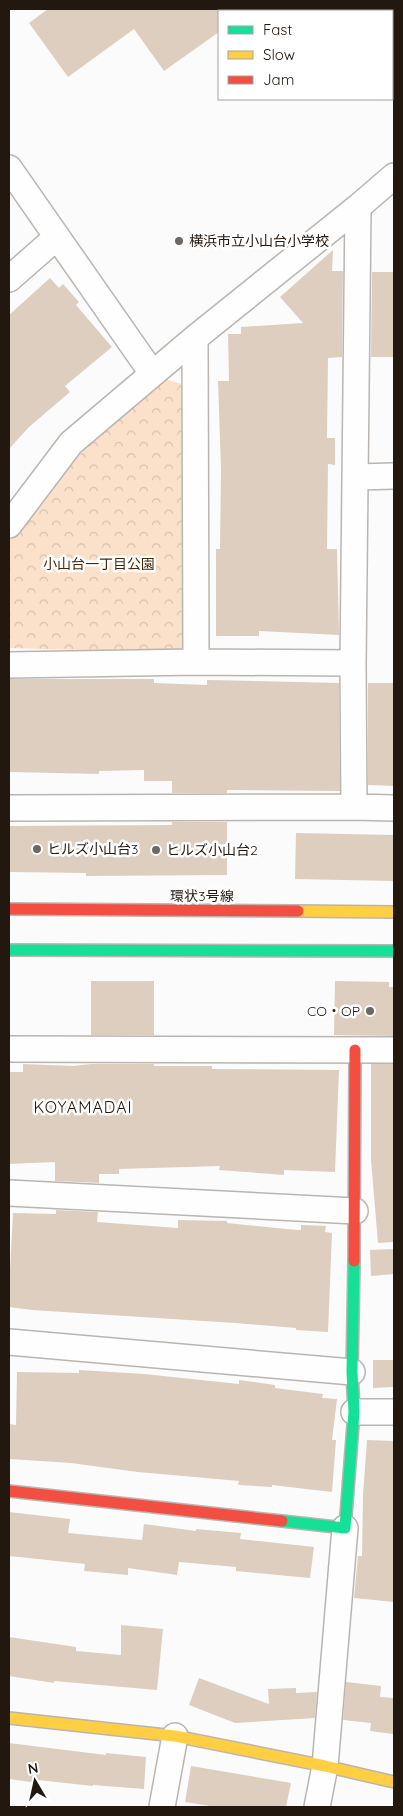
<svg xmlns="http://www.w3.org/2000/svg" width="403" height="1816" font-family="Quicksand,'Noto Sans JP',sans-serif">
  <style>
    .forest { fill: url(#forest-crowns) }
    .building { fill: #ddcec0 }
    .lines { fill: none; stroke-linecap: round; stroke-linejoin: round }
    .street-casing { stroke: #bab5b0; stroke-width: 28 }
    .fast-casing { stroke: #bab5b0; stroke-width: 14 }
    .slow-casing { stroke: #bab5b0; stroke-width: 14 }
    .jam-casing { stroke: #bab5b0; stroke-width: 14 }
    .street { stroke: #fefefe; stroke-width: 25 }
    .fast { stroke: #16e098; stroke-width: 11 }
    .slow { stroke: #ffcf43; stroke-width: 11 }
    .jam { stroke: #f24e42; stroke-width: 11 }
    .poi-dot { fill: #6e6762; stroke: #fff; stroke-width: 2 }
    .labels { text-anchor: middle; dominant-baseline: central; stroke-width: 5; stroke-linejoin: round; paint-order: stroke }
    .poi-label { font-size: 14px; fill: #22180f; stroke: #fff; text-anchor: start }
    .park-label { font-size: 14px; fill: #462808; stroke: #fff }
    .street-label { font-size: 14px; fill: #22180f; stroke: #fff }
    .quarter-label { font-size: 16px; letter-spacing: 1px; fill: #22180f; stroke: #fff }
  </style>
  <defs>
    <pattern id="forest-crowns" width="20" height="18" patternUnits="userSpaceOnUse" patternTransform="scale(1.25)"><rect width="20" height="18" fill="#fbe1ca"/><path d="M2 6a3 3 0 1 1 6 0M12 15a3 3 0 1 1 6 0" fill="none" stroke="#d7c0ac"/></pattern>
  </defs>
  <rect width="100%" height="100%" fill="#fbfbfb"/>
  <!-- forest -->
  <path class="forest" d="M163 378 184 385 187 645 176 653 9 648V540L44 493 93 441Z"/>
  <!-- building -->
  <path class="building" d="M48 9H219V32L164 71 134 29 68 77 29 23Z
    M333 250 332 271H343L342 357 328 358 327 438H335V465L328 464 327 549H337L339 635 259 631V636H216V549H220L221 469 218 381H229L228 334H241V327L303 323 280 297Z
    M372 272H394V357H371Z
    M50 278 59 288 63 284 79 302 76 305 112 347 65 386 70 392 29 427 9 449V315Z
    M9 679H154V683L207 685V680L339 683 340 791 227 790V793H172V781H144V770L99 771V774L9 772Z
    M368 683H394V786L368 785Z
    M172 822H227V875L86 876V873L9 872V826L172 825Z
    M296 833 394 835V881L295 879Z
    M91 981H154V1035H91Z
    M335 981 389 982V987H394V1036L334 1035Z
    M23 1064 73 1066 91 1064H154V1066H212V1069L339 1070 335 1172 284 1170V1175L219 1170 220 1166 119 1169V1174H99V1183L55 1181V1162L9 1164V1072H23Z
    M371 1064H394V1242L378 1243 371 1160Z
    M56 1210 98 1212 97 1222 178 1228V1220L227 1221V1223L297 1230H301V1225L326 1226 325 1232 332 1233 328 1332 296 1330V1328L235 1323 32 1310 9 1307V1270H10L13 1213 56 1214Z
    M394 1249V1274L371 1276 370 1250Z
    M373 1360H394V1387L373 1388Z
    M79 1370 144 1374 239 1384V1380L275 1385V1388L323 1394 322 1398 337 1399 332 1440H336L332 1492 272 1485V1487L238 1485 239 1481 138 1472 71 1463 9 1459V1424L16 1425 17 1372 79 1373Z
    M367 1440 394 1441V1602L354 1598 358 1556H362L363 1495Z
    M9 1512 70 1519 68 1533 142 1540 144 1524 196 1531V1529L241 1533 240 1539 314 1547 310 1578 236 1571V1567L179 1562 177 1575 128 1568V1575L84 1571 85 1564 9 1556Z
    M121 1625 163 1629 157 1690 54 1681V1683L9 1676V1637L76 1647V1651L121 1655Z
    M199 1678 269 1704 268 1689 296 1688V1693L317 1692 315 1718 235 1723 189 1705Z
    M346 1682 381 1686 380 1697 394 1698 393 1734 370 1731 371 1723 343 1720Z
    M9 1743 106 1755V1753L146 1757 144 1789 93 1785V1786L38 1780V1783L9 1779Z
    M191 1766 291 1783 286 1807H216L185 1802Z"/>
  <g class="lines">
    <!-- street casing -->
    <g class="street-casing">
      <path id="street" d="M9 168 152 373
        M358 207 353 663 354 807 394 808
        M9 279 57 237
        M195 338 196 662
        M356 477 394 476
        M9 525 71 443 195 338 358 207 394 176
        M9 665 196 662 353 663
        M9 808 354 807
        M9 1049 394 1050
        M9 1193 355 1211
        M9 1342 352 1372
        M354 1412H394
        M162 1807 175 1736
        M317 1807 325 1766 345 1528"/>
    </g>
    <!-- fast casing -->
    <g class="fast-casing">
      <path id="fast" d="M9 950 394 951
        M282 1521 345 1528 354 1412 352 1372 354 1261"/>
    </g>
    <!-- slow casing -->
    <g class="slow-casing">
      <path id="slow" d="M298 911 394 912
        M9 1718 175 1736 325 1766 394 1782"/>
    </g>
    <!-- jam casing -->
    <g class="jam-casing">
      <path id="jam" d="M9 909 298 911
        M354 1261 355 1050
        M9 1491 282 1521"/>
    </g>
    <!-- street -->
    <use href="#street" class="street"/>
    <!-- fast -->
    <use href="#fast" class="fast"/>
    <!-- slow -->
    <use href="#slow" class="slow"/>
    <!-- jam -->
    <use href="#jam" class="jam"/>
  </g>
  <!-- markers -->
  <g class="poi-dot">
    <circle cx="179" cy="241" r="5"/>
    <circle cx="37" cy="849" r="5"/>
    <circle cx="156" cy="850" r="5"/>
    <circle cx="370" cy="1011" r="5"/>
  </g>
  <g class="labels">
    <!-- poi labels -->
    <g class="poi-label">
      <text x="189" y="241">横浜市立小山台小学校</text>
      <text x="47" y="849">ヒルズ小山台3</text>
      <text x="166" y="850">ヒルズ小山台2</text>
      <text x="360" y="1011" text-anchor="end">CO・OP</text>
    </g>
    <!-- park labels -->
    <g class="park-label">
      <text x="99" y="564">小山台一丁目公園</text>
    </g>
    <!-- street labels -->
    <g class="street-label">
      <text x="202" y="896">環状3号線</text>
    </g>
    <!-- quarter labels -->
    <g class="quarter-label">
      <text x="83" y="1107">KOYAMADAI</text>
    </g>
  </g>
  <!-- border -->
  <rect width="403" height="1816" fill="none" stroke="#22180f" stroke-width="20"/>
  <!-- legend -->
  <rect x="218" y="10" width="175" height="90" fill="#ffffff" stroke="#a7a39f"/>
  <rect x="228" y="26" width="25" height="8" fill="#16e098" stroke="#a7a39f"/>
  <text x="263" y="35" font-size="15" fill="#22180f">Fast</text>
  <rect x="228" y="51" width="25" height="8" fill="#ffcf43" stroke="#a7a39f"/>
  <text x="263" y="60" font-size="15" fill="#22180f">Slow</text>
  <rect x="228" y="76" width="25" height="8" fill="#f24e42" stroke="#a7a39f"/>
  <text x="263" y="85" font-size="15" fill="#22180f">Jam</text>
  <!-- north arrow -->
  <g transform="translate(35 1781) rotate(351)" stroke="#ffffff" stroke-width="4" paint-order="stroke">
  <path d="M0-4L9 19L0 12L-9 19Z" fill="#22180f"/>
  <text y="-8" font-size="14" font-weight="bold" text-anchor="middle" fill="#22180f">N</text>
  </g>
</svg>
